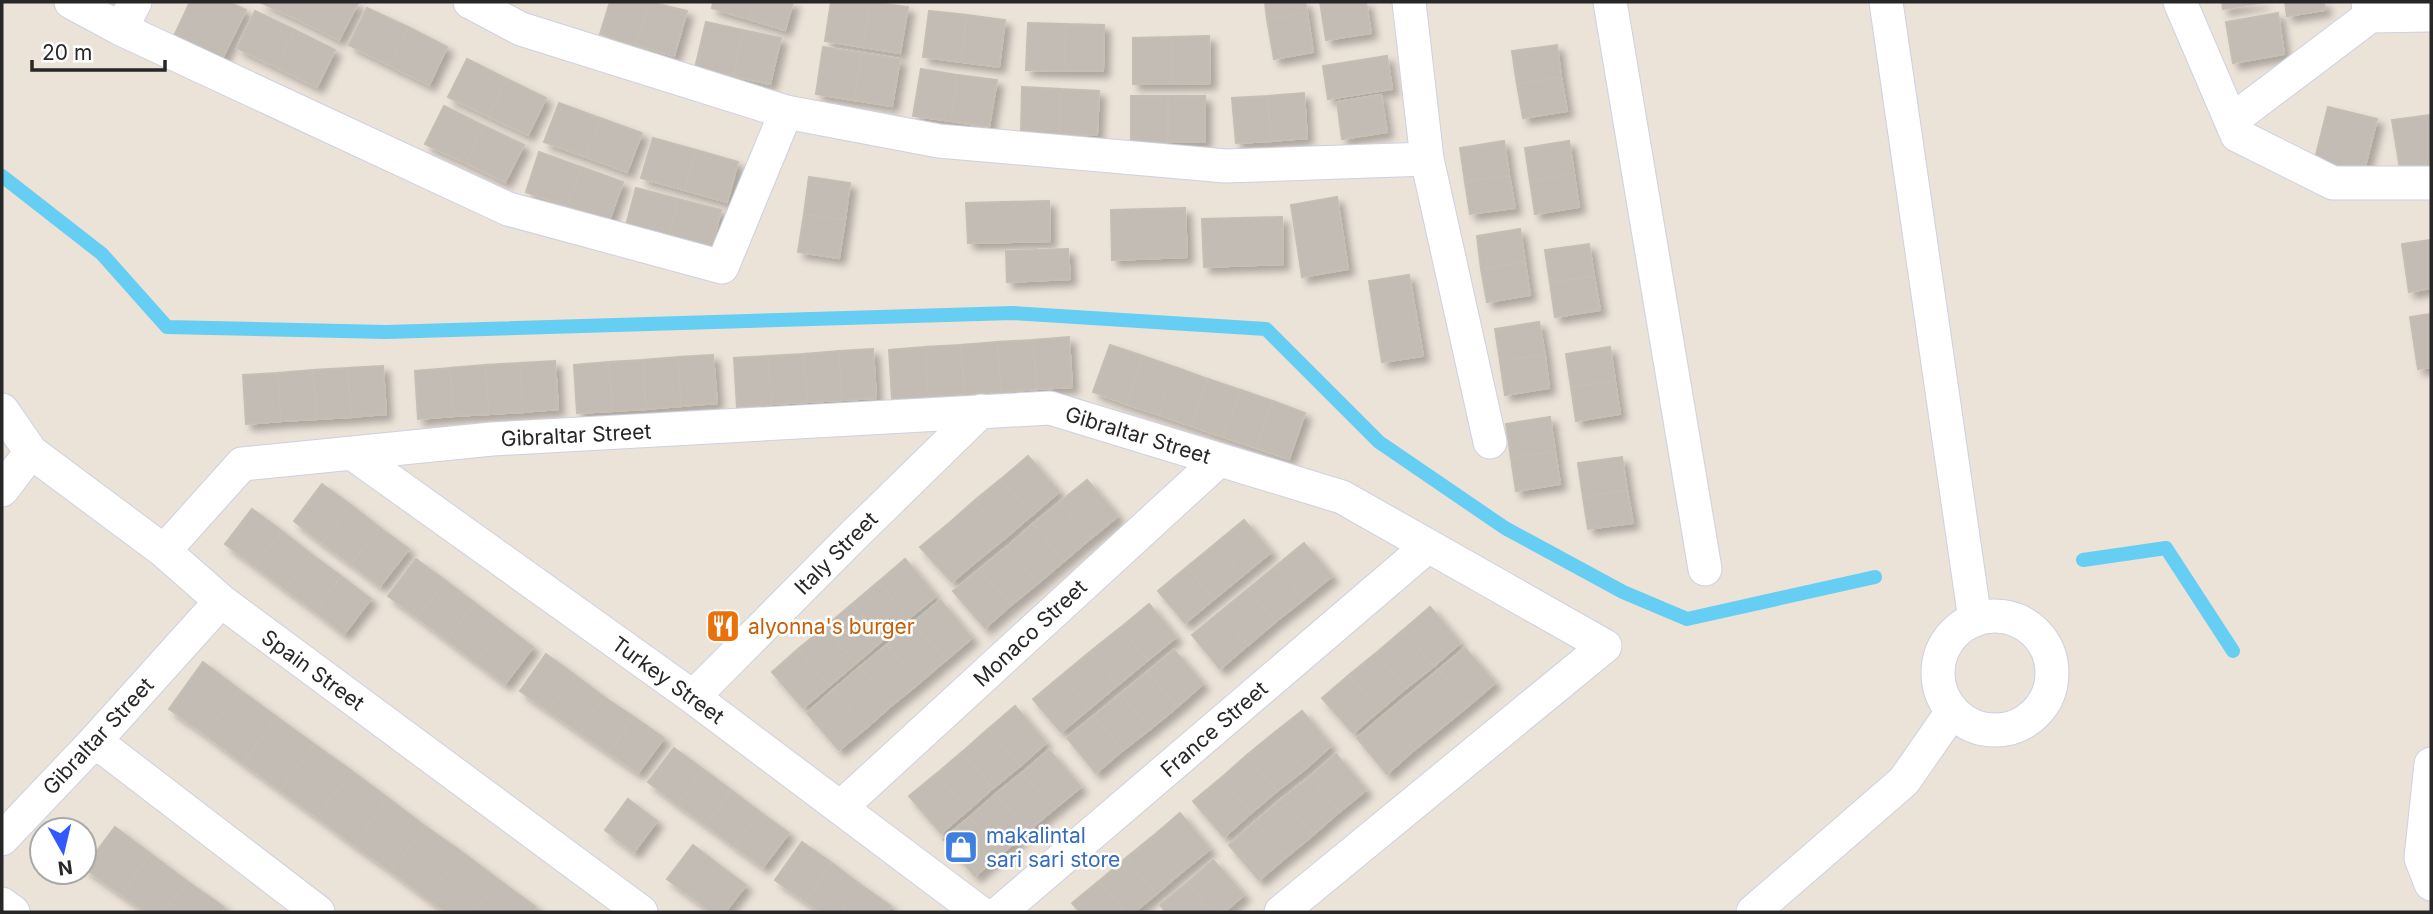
<svg xmlns="http://www.w3.org/2000/svg" width="2433" height="914" font-family="Inter,sans-serif">
  <style>
    .lines { fill: none; stroke-linecap: round; stroke-linejoin: round }
    .stream { stroke: #65cef2; stroke-width: 14 }
    .building { fill: #c2bcb5; stroke: #c5beb2; stroke-width: 2; filter: url(#shadow) }
    .street-casing { stroke: #cdd1e1; stroke-width: 35 }
    .street { stroke: #fff; stroke-width: 33 }
    .labels { text-anchor: middle; dominant-baseline: central; stroke-width: 5; stroke-linejoin: round; paint-order: stroke }
    .street-label { font-size: 21px; fill: #272727; stroke: #fff }
    .food-label { font-size: 21px; fill: #c56008; stroke: #fff; text-anchor: start }
    .shop-label { font-size: 21px; fill: #366cbe; stroke: #fff; text-anchor: start }
  </style>
  <defs>
    <filter id="shadow"><feDropShadow dx="6" dy="6" stdDeviation="3.5" flood-color="#0004"/></filter>
  </defs>
  <rect width="100%" height="100%" fill="#ebe2d8"/>
  <g class="lines">
    <!-- stream -->
    <path class="stream" d="M2 176 102 254 167 327 386 332 1013 313 1266 329 1379 442 1505 528 1623 592 1687 619 1875 577
      M2083 560 2166 548 2233 651"/>
  </g>
  <!-- building -->
  <path class="building" d="M190 2H229L246 10 222 59 174 36Z
    M260 2H308L299 20Z
    M308 2H356L358 3 339 40 299 20Z
    M610 2H650L636 45 600 34Z
    M650 2 687 11 674 56 636 45Z
    M713 2H753L748 19 712 8Z
    M753 2H793L785 30 748 19Z
    M831 2H870L863 47 825 41Z
    M870 2 908 7 900 53 863 47Z
    M1265 2H1305L1307 12 1267 19Z
    M1320 2H1366L1371 33 1326 40Z
    M2222 2H2265L2223 9Z
    M2285 2H2324L2325 10 2287 16Z
    M367 8 408 27 389 65 349 45Z
    M255 11 295 30 276 67 237 48Z
    M929 11 967 15 961 62 923 57Z
    M1307 12 1313 52 1274 59 1267 19Z
    M2278 13 2284 54 2233 63 2226 22Z
    M967 15 1005 20 999 67 961 62Z
    M706 22 743 30 733 76 695 68Z
    M1028 23 1066 24 1064 71 1026 70Z
    M1066 24 1104 25 1103 71H1064Z
    M408 27 447 47 429 85 389 65Z
    M295 30 335 50 317 87 276 67Z
    M743 30 781 38 770 84 733 76Z
    M1209 36 1210 83 1172 84 1171 37Z
    M1171 37 1172 84H1133V38Z
    M1557 45 1561 77 1517 84 1512 51Z
    M823 47 861 53 854 100 816 94Z
    M861 53 900 59 892 106 854 100Z
    M1387 56 1392 89 1328 99 1323 66Z
    M467 59 507 79 488 116 448 97Z
    M921 69 958 75 951 121 913 116Z
    M958 75 997 80 989 127 951 121Z
    M1561 77 1567 111 1523 118 1517 84Z
    M507 79 546 98 528 135 488 116Z
    M1022 87 1061 89 1059 134 1021 133Z
    M1061 89 1099 91 1097 135 1059 134Z
    M1304 93 1307 138 1271 141 1268 96Z
    M1381 95 1387 132 1342 139 1337 102Z
    M1131 96H1168V142L1131 143Z
    M1168 96H1205V142H1168Z
    M1268 96 1271 141 1236 143 1232 98Z
    M559 103 600 118 586 157 544 142Z
    M444 106 484 126 466 163 425 144Z
    M2328 107 2377 119 2363 175 2314 163Z
    M2431 115V164L2400 169 2392 120Z
    M600 118 642 133 627 172 586 157Z
    M484 126 524 145 505 182 466 163Z
    M653 138 696 150 684 190 641 178Z
    M1504 141 1509 175 1465 182 1460 148Z
    M1569 141 1574 174 1530 181 1525 148Z
    M696 150 738 162 727 202 684 190Z
    M539 152 581 167 567 206 526 192Z
    M581 167 623 182 609 221 567 206Z
    M1574 174 1579 207 1535 214 1530 181Z
    M1509 175 1515 208 1470 214 1465 182Z
    M809 177 850 183 845 220 804 214Z
    M636 188 678 199 668 239 625 229Z
    M1337 197 1348 269 1302 277 1291 205Z
    M678 199 721 210 711 251 668 239Z
    M1049 201 1050 241 968 243 966 203Z
    M1185 208 1187 257 1112 260 1111 210Z
    M804 214 845 220 839 258 798 252Z
    M1282 217 1283 264 1204 267 1202 219Z
    M1520 229 1525 262 1481 269 1477 236Z
    M2431 240V288L2409 292 2402 244Z
    M1589 244 1594 276 1550 283 1545 250Z
    M1068 249 1070 279 1007 282 1006 251Z
    M1525 262 1530 295 1487 302 1481 269Z
    M1409 275 1423 356 1382 362 1369 281Z
    M1594 276 1600 310 1555 317 1550 283Z
    M2431 314V367L2418 369 2410 317Z
    M1539 322 1545 355 1500 361 1495 329Z
    M1069 337 1072 387 1037 389 1033 340Z
    M1033 340 1037 389 1001 392 997 342Z
    M997 342 1001 392 964 394 961 345Z
    M961 345 964 394 928 397 925 347Z
    M1110 345 1143 356 1126 404 1093 392Z
    M925 347 928 397 892 399 889 350Z
    M1610 347 1615 381 1571 387 1566 354Z
    M873 349 876 398 842 400 839 351Z
    M839 351 842 400 807 402 804 354Z
    M804 354 807 402 772 404 768 356Z
    M713 355 717 403 681 406 678 357Z
    M1545 355 1549 388 1505 395 1500 361Z
    M768 356 772 404 737 407 734 358Z
    M1143 356 1175 367 1159 415 1126 404Z
    M678 357 681 406 646 409 643 360Z
    M643 360 646 409 612 411 609 362Z
    M555 361 558 409 523 412 520 363Z
    M609 362 612 411 577 413 574 365Z
    M520 363 523 412 489 414 485 365Z
    M485 365 489 414 454 416 450 368Z
    M383 366 386 414 351 417 348 368Z
    M1175 367 1208 379 1191 426 1159 415Z
    M348 368 351 417 317 419 313 370Z
    M450 368 454 416 418 419 415 371Z
    M313 370 317 419 281 421 278 373Z
    M278 373 281 421 246 424 243 375Z
    M1208 379 1241 390 1223 437 1191 426Z
    M1615 381 1620 414 1576 421 1571 387Z
    M1241 390 1273 401 1256 448 1223 437Z
    M1273 401 1305 413 1289 459 1256 448Z
    M1550 417 1555 451 1511 458 1506 424Z
    M1555 451 1560 484 1516 491 1511 458Z
    M1028 456 1059 492 1032 515 1001 479Z
    M1622 457 1627 490 1583 497 1578 463Z
    M1001 479 1032 515 1005 538 974 501Z
    M1087 480 1118 516 1091 538 1060 502Z
    M322 484 351 505 322 543 294 521Z
    M1627 490 1633 523 1588 529 1583 497Z
    M974 501 1005 538 978 560 948 524Z
    M1060 502 1091 538 1064 561 1033 524Z
    M351 505 379 527 351 564 322 543Z
    M252 509 282 531 255 566 225 544Z
    M1244 520 1271 552 1242 576 1215 544Z
    M948 524 978 560 952 582 920 547Z
    M1033 524 1064 561 1038 583 1007 547Z
    M379 527 409 549 380 586 351 564Z
    M282 531 311 554 285 589 255 566Z
    M1304 543 1332 576 1304 599 1276 566Z
    M1215 544 1242 576 1214 599 1187 567Z
    M1007 547 1038 583 1011 605 980 569Z
    M311 554 341 576 315 611 285 589Z
    M416 559 446 581 417 617 388 596Z
    M905 559 936 596 909 618 878 582Z
    M1276 566 1304 599 1275 622 1248 589Z
    M1187 567 1214 599 1185 623 1158 591Z
    M980 569 1011 605 985 628 953 591Z
    M341 576 371 599 344 634 315 611Z
    M446 581 475 603 447 640 417 617Z
    M878 582 909 618 883 640 852 604Z
    M1248 589 1275 622 1248 645 1220 612Z
    M940 600 972 638 946 660 913 623Z
    M475 603 504 625 476 662 447 640Z
    M852 604 883 640 856 663 825 627Z
    M1149 604 1176 637 1148 660 1120 628Z
    M1430 607 1460 643 1434 666 1403 630Z
    M1220 612 1248 645 1220 669 1192 635Z
    M913 623 946 660 919 683 887 645Z
    M504 625 533 647 505 684 476 662Z
    M825 627 856 663 829 686 798 649Z
    M1120 628 1148 660 1119 684 1091 651Z
    M1403 630 1434 666 1406 688 1376 653Z
    M887 645 919 683 892 705 860 667Z
    M1465 648 1495 683 1468 706 1438 670Z
    M798 649 829 686 803 708 772 672Z
    M1174 650 1203 684 1177 707 1148 672Z
    M1091 651 1119 684 1089 709 1062 675Z
    M1376 653 1406 688 1379 711 1349 675Z
    M546 654 575 675 549 711 520 691Z
    M203 662 240 690 206 735 169 709Z
    M860 667 892 705 866 728 833 690Z
    M1438 670 1468 706 1441 728 1411 693Z
    M1148 672 1177 707 1150 729 1121 694Z
    M575 675 604 697 579 732 549 711Z
    M1062 675 1089 709 1061 732 1033 699Z
    M1349 675 1379 711 1353 733 1322 698Z
    M240 690 277 717 243 763 206 735Z
    M833 690 866 728 839 750 807 713Z
    M1411 693 1441 728 1414 750 1384 715Z
    M1121 694 1150 729 1123 750 1094 716Z
    M604 697 634 717 609 753 579 732Z
    M1015 706 1046 743 1020 766 988 729Z
    M1302 711 1331 746 1305 769 1274 733Z
    M1384 715 1414 750 1387 774 1357 738Z
    M1094 716 1123 750 1096 773 1067 738Z
    M277 717 314 744 280 790 243 763Z
    M634 717 664 738 638 773 609 753Z
    M988 729 1020 766 993 788 962 752Z
    M1274 733 1305 769 1277 791 1247 755Z
    M314 744 352 771 317 817 280 790Z
    M674 748 703 769 677 804 648 782Z
    M1049 750 1081 787 1054 809 1022 773Z
    M962 752 993 788 968 810 936 774Z
    M1336 754 1366 790 1339 812 1310 777Z
    M1247 755 1277 791 1251 813 1221 778Z
    M703 769 731 790 706 825 677 804Z
    M352 771 388 798 354 845 317 817Z
    M1022 773 1054 809 1028 831 996 794Z
    M936 774 968 810 941 833 909 796Z
    M1310 777 1339 812 1313 835 1282 799Z
    M1221 778 1251 813 1224 837 1193 801Z
    M731 790 760 812 734 846 706 825Z
    M996 794 1028 831 1001 854 970 817Z
    M388 798 425 826 391 871 354 845Z
    M628 799 657 821 634 852 605 830Z
    M1282 799 1313 835 1285 858 1255 822Z
    M760 812 789 833 763 867 734 846Z
    M1180 813 1210 849 1183 871 1153 836Z
    M970 817 1001 854 975 876 943 839Z
    M1255 822 1285 858 1259 880 1229 845Z
    M425 826 462 852 428 899 391 871Z
    M115 827 151 854 121 894 84 868Z
    M1153 836 1183 871 1156 894 1126 858Z
    M802 842 832 863 805 901 775 880Z
    M693 845 719 865 693 898 667 879Z
    M462 852 499 880 475 912H446L428 899Z
    M151 854 187 881 164 912H146L121 894Z
    M1126 858 1156 894 1134 912H1126L1099 881Z
    M1213 860 1244 895 1224 912H1212L1187 883Z
    M832 863 861 885 841 912H821L805 901Z
    M719 865 746 885 725 912H712L693 898Z
    M499 880 536 907 532 912H475Z
    M187 881 224 907 221 912H164Z
    M1099 881 1126 912H1080L1072 903Z
    M1187 883 1212 912H1166L1160 905Z
    M861 885 891 906 886 912H841Z"/>
  <g class="lines">
    <!-- street casing -->
    <g class="street-casing">
      <path id="street" d="M71 2 121 29 508 209 722 267 786 112
        M470 2 521 29 786 112 939 141 1226 166 1427 159
        M1409 2 1427 159 1490 442
        M1610 2 1705 569
        M1886 2 1975 620
        M2180 2 2237 135 2333 183H2431
        M2368 2 2370 16 2431 15
        M121 29 135 2
        M2231 121 2370 16
        M2 410 31 452 164 551 221 601 641 912
        M352 453 693 697 979 912
        M2 490 31 452
        M164 551 242 464 492 439 1050 408 1342 497 1605 646 1281 912
        M1938 673a57 57 0 1 1 114 0a57 57 0 1 1-114 0Z
        M693 697 854 535 981 411
        M95 741 318 912
        M2431 764 2421 858 2431 884
        M841 807 1219 460
        M2 839 95 741 221 601
        M2 904 13 912
        M1000 912 1428 546
        M1753 912 1904 781 1952 712"/>
    </g>
    <!-- street -->
    <use href="#street" class="street"/>
  </g>
  <!-- icons -->
  <defs>
    <g id="restaurant-square" transform="scale(1.75)"><rect x="-9" y="-9" width="18" height="18" rx="4" fill="#e8710a" stroke="#fff"/><path d="M-5-6h1v4h1v-4h1v4h1v-4h1v5L-1.5 .5V6h-2V.5L-5-1ZM5-6V6H3V1.5H1.5Q1.5-4 5-6Z" fill="#fff"/></g>
    <g id="shop-square" transform="scale(1.75)"><rect x="-9" y="-9" width="18" height="18" rx="4" fill="#3f7fe0" stroke="#fff"/><path d="M-5-2.5h2.3a2.7 3.5 0 0 1 5.4 0H5L5.5 6h-11ZM-1.5-2.5h3a1.5 2.3 0 0 0-3 0Z" fill="#fff"/></g>
  </defs>
  <g fill-rule="evenodd">
    <use href="#restaurant-square" x="723" y="626"/>
    <use href="#shop-square" x="961" y="847"/>
  </g>
  <g class="labels">
    <!-- street labels -->
    <g class="street-label">
      <text transform="translate(576 435) rotate(-3)">Gibraltar Street</text>
      <text transform="translate(1138 435) rotate(17)">Gibraltar Street</text>
      <text transform="translate(836 553) rotate(-45)">Italy Street</text>
      <text transform="translate(1030 633) rotate(-43)">Monaco Street</text>
      <text transform="translate(313 670) rotate(36)">Spain Street</text>
      <text transform="translate(668 680) rotate(36)">Turkey Street</text>
      <text transform="translate(1214 729) rotate(-41)">France Street</text>
      <text transform="translate(98 736) rotate(-47)">Gibraltar Street</text>
    </g>
    <!-- food labels -->
    <g class="food-label">
      <text x="748" y="626">alyonna's burger</text>
    </g>
    <!-- shop labels -->
    <g class="shop-label">
      <text x="986" y="835">makalintal<tspan x="986" dy="24">sari sari store</tspan></text>
    </g>
  </g>
  <!-- border -->
  <rect width="2433" height="914" fill="none" stroke="#272727" stroke-width="7"/>
  <!-- north arrow -->
  <g transform="translate(63 851) rotate(172)"><circle r="33" fill="#ffffff" stroke="#a9a9a9" stroke-width="2"/>
  <path d="M0-5L12 26L0 18L-12 26Z" fill="#3059ff"/>
  <text y="-10" font-size="19" font-weight="bold" text-anchor="middle" fill="#272727">N</text>
  </g>
  <!-- scale -->
  <path d="M32 60v10h133v-10" fill="none" stroke="#272727" stroke-width="3.5"/>
  <text x="42" y="60" font-size="21" fill="#272727" stroke="#ffffff" stroke-width="5" paint-order="stroke">20 m</text>
</svg>
